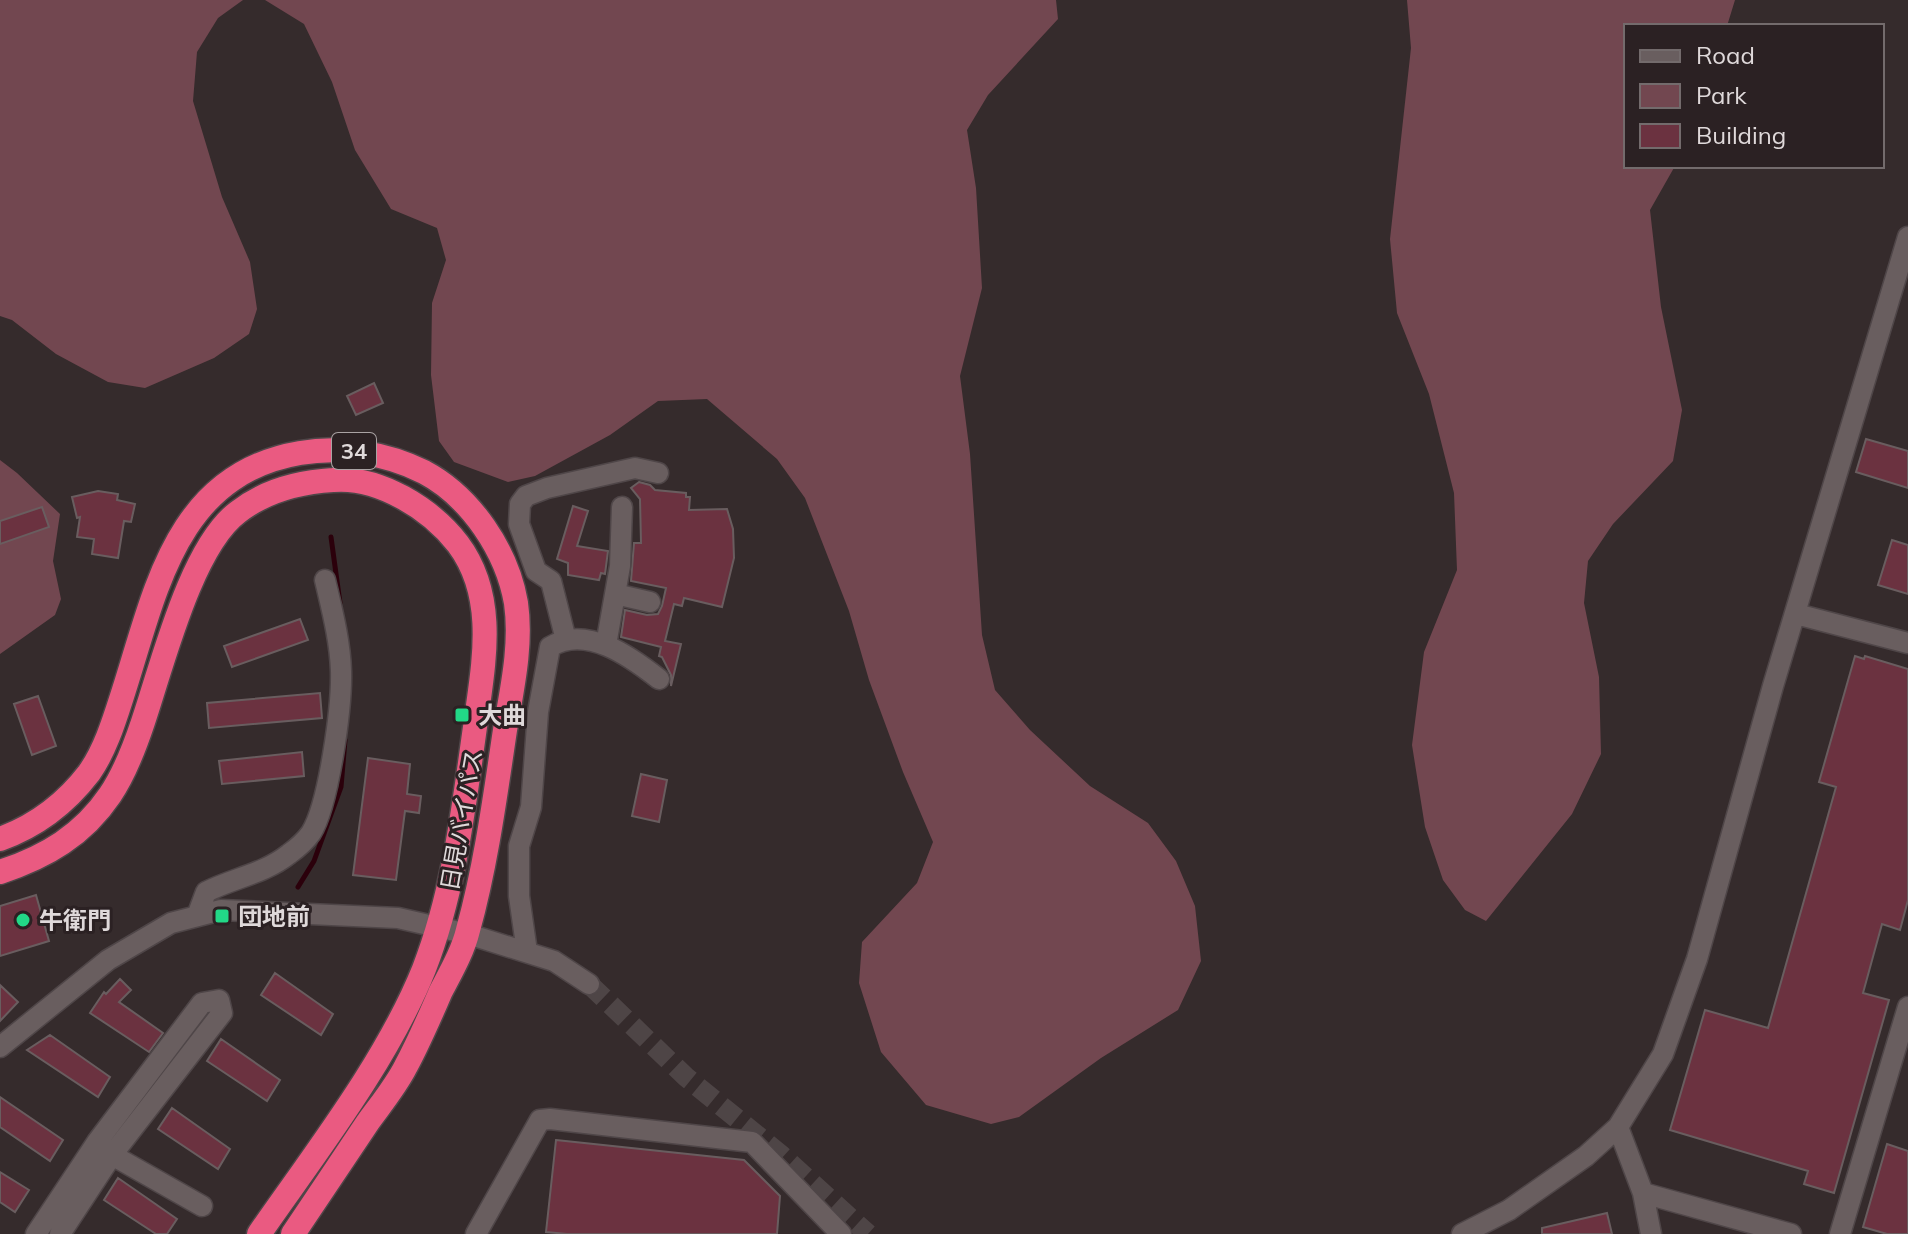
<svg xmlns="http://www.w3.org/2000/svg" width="1908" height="1234" font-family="Mulish,'Noto Sans JP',sans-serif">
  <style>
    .green { fill: #724750 }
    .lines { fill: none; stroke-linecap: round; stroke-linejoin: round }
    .stream { stroke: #2b000b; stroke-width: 5 }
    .building { fill: #6b3240; stroke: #695d5f; stroke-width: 2 }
    .minor-tunnel { stroke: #4e4546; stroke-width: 20; stroke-dasharray: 20 10; stroke-linecap: butt }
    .minor-casing { stroke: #4f4648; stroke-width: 23 }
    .highway-casing { stroke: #4f4648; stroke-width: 27 }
    .minor { stroke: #695e5f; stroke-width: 20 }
    .highway { stroke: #ea5a81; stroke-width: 24 }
    .poi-dot { fill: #22d887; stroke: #2b2123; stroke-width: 3 }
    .labels { text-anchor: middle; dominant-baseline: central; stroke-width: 6; stroke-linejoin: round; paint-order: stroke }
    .shield { fill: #2b2123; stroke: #a9a2a3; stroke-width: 2 }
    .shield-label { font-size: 22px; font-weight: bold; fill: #dfd9da }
    .poi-label { font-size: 24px; font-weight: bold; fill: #dfd9da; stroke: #2b2123; text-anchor: start }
    .street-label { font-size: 24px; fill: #dfd9da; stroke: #2b2123 }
  </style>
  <rect width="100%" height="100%" fill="#352b2c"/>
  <!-- green -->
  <path class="green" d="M0 0H243L218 18 197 52 193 101 222 197 250 262 257 309 249 334 214 358 145 388 108 382 56 354 12 320 0 316Z
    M265 0H1056L1058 19 988 95 967 130 976 188 982 288 960 376 970 454 982 635 995 690 1030 730 1090 786 1148 823 1176 861 1195 906 1201 961 1178 1010 1101 1058 1019 1117 991 1124 926 1105 881 1052 859 983 862 942 917 883 933 842 903 772 869 680 849 611 805 498 777 459 707 399 658 401 610 435 535 476 508 482 454 462 439 441 431 375 432 303 446 260 437 228 391 209 355 150 332 82 304 24Z
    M1407 0H1735L1727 26H1626V166H1675L1650 210 1661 307 1682 410 1673 461 1613 524 1588 561 1584 603 1599 677 1601 754 1572 814 1486 921 1465 910 1443 880 1425 827 1412 745 1424 652 1457 570 1454 493 1429 394 1397 313 1390 239 1411 48Z
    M0 460 17 473 60 514 53 561 61 599 55 615 0 654Z"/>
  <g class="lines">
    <!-- stream -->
    <path class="stream" d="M331 537 340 603
      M298 887 314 861 341 787 345 740"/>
  </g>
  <!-- building -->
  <path class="building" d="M374 383 383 403 356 415 347 396Z
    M1866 439 1908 451V488L1856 472Z
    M639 482 650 485 655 490 686 493V497H690L689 510 727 509 733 529 734 558 722 607 684 598 682 606 674 604 665 641 681 644 671 686V675L662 657 659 656 661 647 621 637 625 610 647 615 658 614 662 606 666 588 631 581 634 543H641L640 499 631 488Z
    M98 491 118 494 117 500 135 504 131 522 124 521 118 558 92 554 94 539 77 537 80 517 77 518 72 497Z
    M573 506 588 511 577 546 608 551 605 574 601 573 599 580 568 575V563L557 559Z
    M42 507 49 527 0 544V521Z
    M1892 540 1908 545V594L1878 585Z
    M300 619 308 640 232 667 224 646Z
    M1855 656 1864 659 1865 656 1908 669V900L1900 930 1882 924 1863 993 1889 1000 1834 1193 1804 1184 1808 1171 1670 1130 1705 1010 1768 1028 1836 787 1819 782Z
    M320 693 322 718 209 728 207 703Z
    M38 696 56 746 32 755 14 704Z
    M302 752 304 776 222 784 219 761Z
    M368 758 410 764 407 794 421 796 419 813 405 811 396 880 353 875Z
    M641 774 667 780 659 822 632 816Z
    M36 895 49 941 0 956V906Z
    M275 973 333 1014 321 1035 261 995Z
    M120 979 131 990 119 1002 163 1033 149 1052 90 1013 104 992 106 994Z
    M0 985 18 1002 0 1021Z
    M50 1035 110 1077 98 1097 27 1050Z
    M221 1039 280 1080 267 1101 207 1061Z
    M0 1097 63 1140 50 1161 0 1127Z
    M172 1108 230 1149 218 1169 158 1129Z
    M556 1140 744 1160 780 1196 777 1234H567L546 1232Z
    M1887 1144 1908 1151V1234H1887L1863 1227Z
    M0 1172 29 1190 15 1212 0 1202Z
    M118 1178 177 1219 167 1234H156L104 1200Z
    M1607 1213 1612 1234H1542V1228Z"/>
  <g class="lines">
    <!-- minor-tunnel -->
    <path class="minor-tunnel" d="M589 984 686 1077 780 1154 868 1234"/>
    <!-- minor casing -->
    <g class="minor-casing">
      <path id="minor" d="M615 594 650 602
        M1796 614 1908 643
        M566 640 551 581 536 571 519 524 520 504 526 496 547 488 635 468 658 473
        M606 645 620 566 622 507
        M197 916 206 892C233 878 264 874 289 854 296 849 306 840 311 833 329 804 342 706 341 671 340 640 332 610 325 580
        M527 952 519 896V846L531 807 538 712 550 647C586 624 631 657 659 679
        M0 1047 108 960 171 923 221 910 398 918 468 934 554 961 589 984
        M1618 1127 1643 1193 1651 1234
        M104 1147 112 1155 202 1206
        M1643 1193 1791 1234
        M36 1234 97 1142 202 1003 219 1000 222 1013 112 1155 60 1234
        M476 1234 540 1120 550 1119 752 1142 841 1234
        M1462 1234 1509 1210 1586 1156 1618 1127 1663 1054 1697 959 1773 686 1908 237
        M1840 1234 1908 1007"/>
    </g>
    <!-- highway casing -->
    <g class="highway-casing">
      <path id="highway" d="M0 839C36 826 66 803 89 773 106 749 115 718 124 690 156 590 176 474 300 453 342 446 386 453 424 472 471 497 507 551 516 603 522 645 512 689 505 730 495 797 486 865 468 930 463 951 451 972 441 991 430 1016 419 1042 406 1066 396 1086 381 1104 368 1122 343 1159 318 1197 293 1234
        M0 872C46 857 83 835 110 795 125 773 135 746 143 722 162 666 191 547 238 512 265 491 299 482 333 480 379 476 431 509 458 544 497 596 484 661 476 720 464 804 455 889 424 969 387 1061 316 1152 259 1234"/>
    </g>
    <!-- minor -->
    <use href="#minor" class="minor"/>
    <!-- highway -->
    <use href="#highway" class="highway"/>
  </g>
  <!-- markers -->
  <g class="poi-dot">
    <rect x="454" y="707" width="16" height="16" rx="4"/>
    <rect x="214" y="908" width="16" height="16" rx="4"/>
    <circle cx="23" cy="920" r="8"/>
  </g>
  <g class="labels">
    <!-- shield labels -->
    <rect class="shield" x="332" y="433" width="44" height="36" rx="6"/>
    <g class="shield-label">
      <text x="354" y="451">34</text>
    </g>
    <!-- poi labels -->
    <g class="poi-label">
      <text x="478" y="715">大曲</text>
      <text x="238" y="916">団地前</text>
      <text x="39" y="920">牛衛門</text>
    </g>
    <!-- street labels -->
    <g class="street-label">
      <text transform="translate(461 820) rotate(-80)">日見バイパス</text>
    </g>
  </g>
  <!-- legend -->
  <rect x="1624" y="24" width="260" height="144" fill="#2b2123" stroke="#736b6c" stroke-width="2"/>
  <rect x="1640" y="50" width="40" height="12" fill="#695e5f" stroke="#736b6c" stroke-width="2"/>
  <text x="1696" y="64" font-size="24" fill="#dfd9da">Road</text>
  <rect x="1640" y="84" width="40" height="24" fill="#724750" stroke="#736b6c" stroke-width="2"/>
  <text x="1696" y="104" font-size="24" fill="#dfd9da">Park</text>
  <rect x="1640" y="124" width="40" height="24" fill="#6b3240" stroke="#736b6c" stroke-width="2"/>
  <text x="1696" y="144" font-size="24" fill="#dfd9da">Building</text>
</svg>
